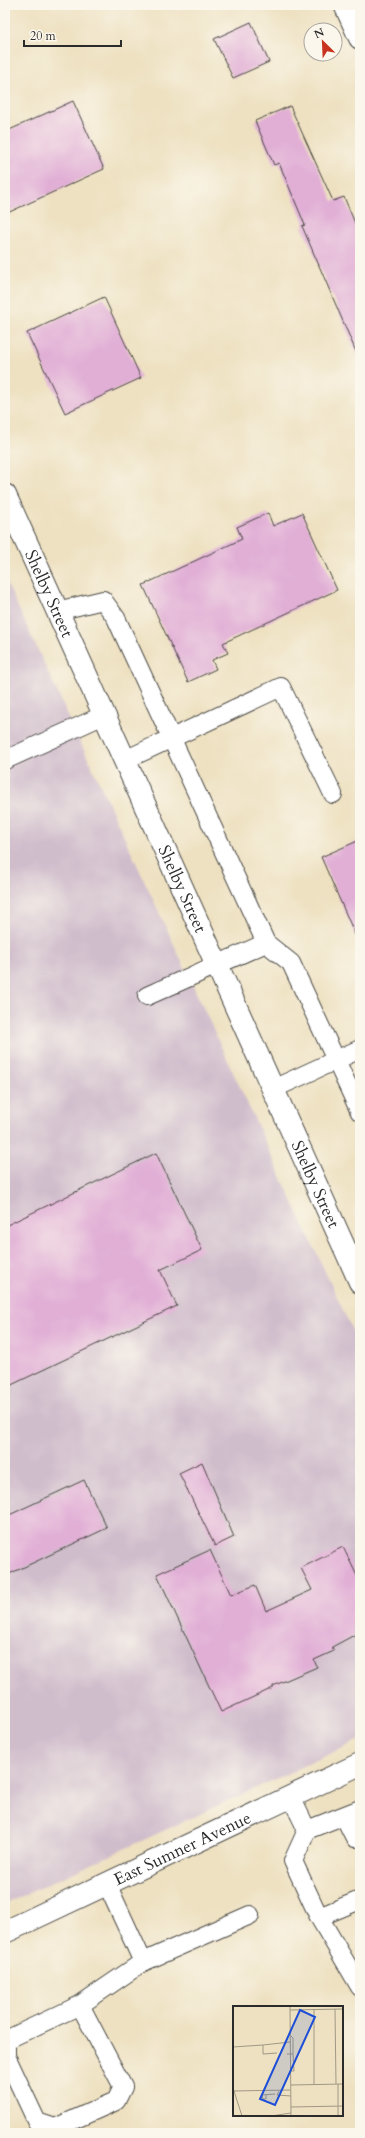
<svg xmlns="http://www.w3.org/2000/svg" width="365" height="2138" font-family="Cardo,serif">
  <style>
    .industrial { fill: #d0bdcc }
    .building { fill: #e1afd6 }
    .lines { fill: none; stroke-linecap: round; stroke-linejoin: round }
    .service-casing { stroke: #484642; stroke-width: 20 }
    .minor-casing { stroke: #484642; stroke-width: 24 }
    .tertiary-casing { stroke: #484642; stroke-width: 24 }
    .secondary-casing { stroke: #484642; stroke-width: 24 }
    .service { stroke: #fff; stroke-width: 18 }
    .minor { stroke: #fff; stroke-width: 22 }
    .tertiary { stroke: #fff; stroke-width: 22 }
    .secondary { stroke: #fff; stroke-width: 22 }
    .labels { text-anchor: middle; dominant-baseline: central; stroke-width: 3; stroke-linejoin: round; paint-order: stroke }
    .street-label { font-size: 17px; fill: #2b2b2b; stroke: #fbf7ec }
    .inset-road { fill: none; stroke: #a09885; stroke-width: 1 }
    .view { fill: #1d4ed8; fill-opacity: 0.15; stroke: #1d4ed8; stroke-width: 2 }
    .inset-edge { fill: none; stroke: #2b2b2b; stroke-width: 2 }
  </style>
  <rect width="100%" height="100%" fill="#fbf7ec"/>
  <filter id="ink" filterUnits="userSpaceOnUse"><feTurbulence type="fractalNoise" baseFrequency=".025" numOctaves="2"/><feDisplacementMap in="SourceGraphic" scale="8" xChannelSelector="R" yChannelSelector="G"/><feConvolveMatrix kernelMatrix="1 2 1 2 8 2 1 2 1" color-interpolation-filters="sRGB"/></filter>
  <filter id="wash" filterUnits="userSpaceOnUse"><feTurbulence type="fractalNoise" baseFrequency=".012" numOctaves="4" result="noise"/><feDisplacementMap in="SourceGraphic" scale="16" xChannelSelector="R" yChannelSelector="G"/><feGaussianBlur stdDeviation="0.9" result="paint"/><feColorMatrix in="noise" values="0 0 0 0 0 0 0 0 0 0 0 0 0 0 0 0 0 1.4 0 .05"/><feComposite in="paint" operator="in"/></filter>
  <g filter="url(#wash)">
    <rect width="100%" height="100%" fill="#eee1c1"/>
    <!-- industrial -->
    <path class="industrial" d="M5 579 360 1347V1740L5 1904Z"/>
    <g id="blocks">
      <!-- building -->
      <path class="building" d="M251 22 269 62 233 78 214 39Z
        M73 101 104 169 5 214V132Z
        M290 106 333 201 344 197 360 235V361L302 226 305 225 279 163 274 165 255 121Z
        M104 297 141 378 65 413 27 333Z
        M268 513 273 526 302 513 337 590 223 643 228 653 212 660 216 669 188 682 143 585 242 539 237 527Z
        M360 840V946L321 857Z
        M156 1153 202 1250 160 1270 177 1306 5 1388V1226Z
        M202 1462 234 1537 215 1546 179 1473Z
        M84 1480 107 1528 5 1576V1517Z
        M343 1547 360 1582V1632L332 1647 334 1651 314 1660 317 1667 273 1686V1688L221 1712 157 1574 210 1550 231 1595 255 1585 266 1611 312 1590 301 1568Z"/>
    </g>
  </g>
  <g filter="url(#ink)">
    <use href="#blocks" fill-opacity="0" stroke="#484642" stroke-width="1"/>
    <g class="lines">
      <!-- service casing -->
      <g class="service-casing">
        <path id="service" d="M57 611 103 600 116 618 266 943 147 996
          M5 760 104 715
          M125 760 281 687 333 794
          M266 943 291 963 360 1112
          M273 1089 360 1049
          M291 1797 307 1830 360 1809
          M344 1816 355 1838
          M307 1830 293 1861 319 1917 360 1900
          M107 1884 143 1962
          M319 1917 360 1987
          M80 2005 123 2087 116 2101 55 2128 37 2122 6 2056V2040L80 2005 143 1962 250 1915"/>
      </g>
      <!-- minor casing -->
      <g class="minor-casing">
        <path id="minor" d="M345 5 360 38"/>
      </g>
      <!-- tertiary casing -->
      <g class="tertiary-casing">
        <g id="tertiary">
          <path id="s1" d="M5 1932 360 1764"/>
        </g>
      </g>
      <!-- secondary casing -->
      <g class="secondary-casing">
        <g id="secondary">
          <path id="s2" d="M5 495 360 1282"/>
        </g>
      </g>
      <!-- service -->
      <use href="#service" class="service"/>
      <!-- minor -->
      <use href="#minor" class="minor"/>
      <!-- tertiary -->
      <use href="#tertiary" class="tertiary"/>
      <!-- secondary -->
      <use href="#secondary" class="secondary"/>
    </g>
  </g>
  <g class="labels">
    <!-- street labels -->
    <g class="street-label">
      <text stroke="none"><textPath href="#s2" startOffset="108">Shelby Street</textPath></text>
      <text stroke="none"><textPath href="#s2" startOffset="432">Shelby Street</textPath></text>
      <text stroke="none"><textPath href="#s2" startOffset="756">Shelby Street</textPath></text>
      <text stroke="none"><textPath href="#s1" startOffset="196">East Sumner Avenue</textPath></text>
    </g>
  </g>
  <!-- overview -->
  <g transform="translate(233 2006)">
    <rect width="110" height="110" fill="#eee1c1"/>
    <path class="inset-road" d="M57 0 58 110M81 3V78M102 3 103 78M57 4 110 3M0 41 30 39M44 47 30 48V39L57 36M54 48H60V32L58 30M58 65H61L60 48M105 78V110M58 79 110 78M0 82 9 110M0 85 57 84M46 85 44 89 58 90M33 89V93H30L29 89 42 88M58 101 110 100M38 110 58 107"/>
    <path class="view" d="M67 4 82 11 42 99 27 93Z"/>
    <rect width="110" height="110" class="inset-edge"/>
  </g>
  <!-- margin -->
  <rect width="365" height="2138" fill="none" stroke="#fbf7ec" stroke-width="20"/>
  <!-- north arrow -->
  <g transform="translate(323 42) rotate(336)"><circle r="19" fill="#fbf7ec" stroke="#a8a59f"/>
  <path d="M0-3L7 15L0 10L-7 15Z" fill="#c8321e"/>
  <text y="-6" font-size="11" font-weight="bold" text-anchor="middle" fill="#2b2b2b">N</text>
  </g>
  <!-- scale -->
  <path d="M24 40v6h97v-6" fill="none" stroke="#2b2b2b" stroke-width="2"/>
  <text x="30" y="40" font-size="12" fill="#2b2b2b" stroke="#fbf7ec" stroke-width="3" paint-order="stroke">20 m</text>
</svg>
